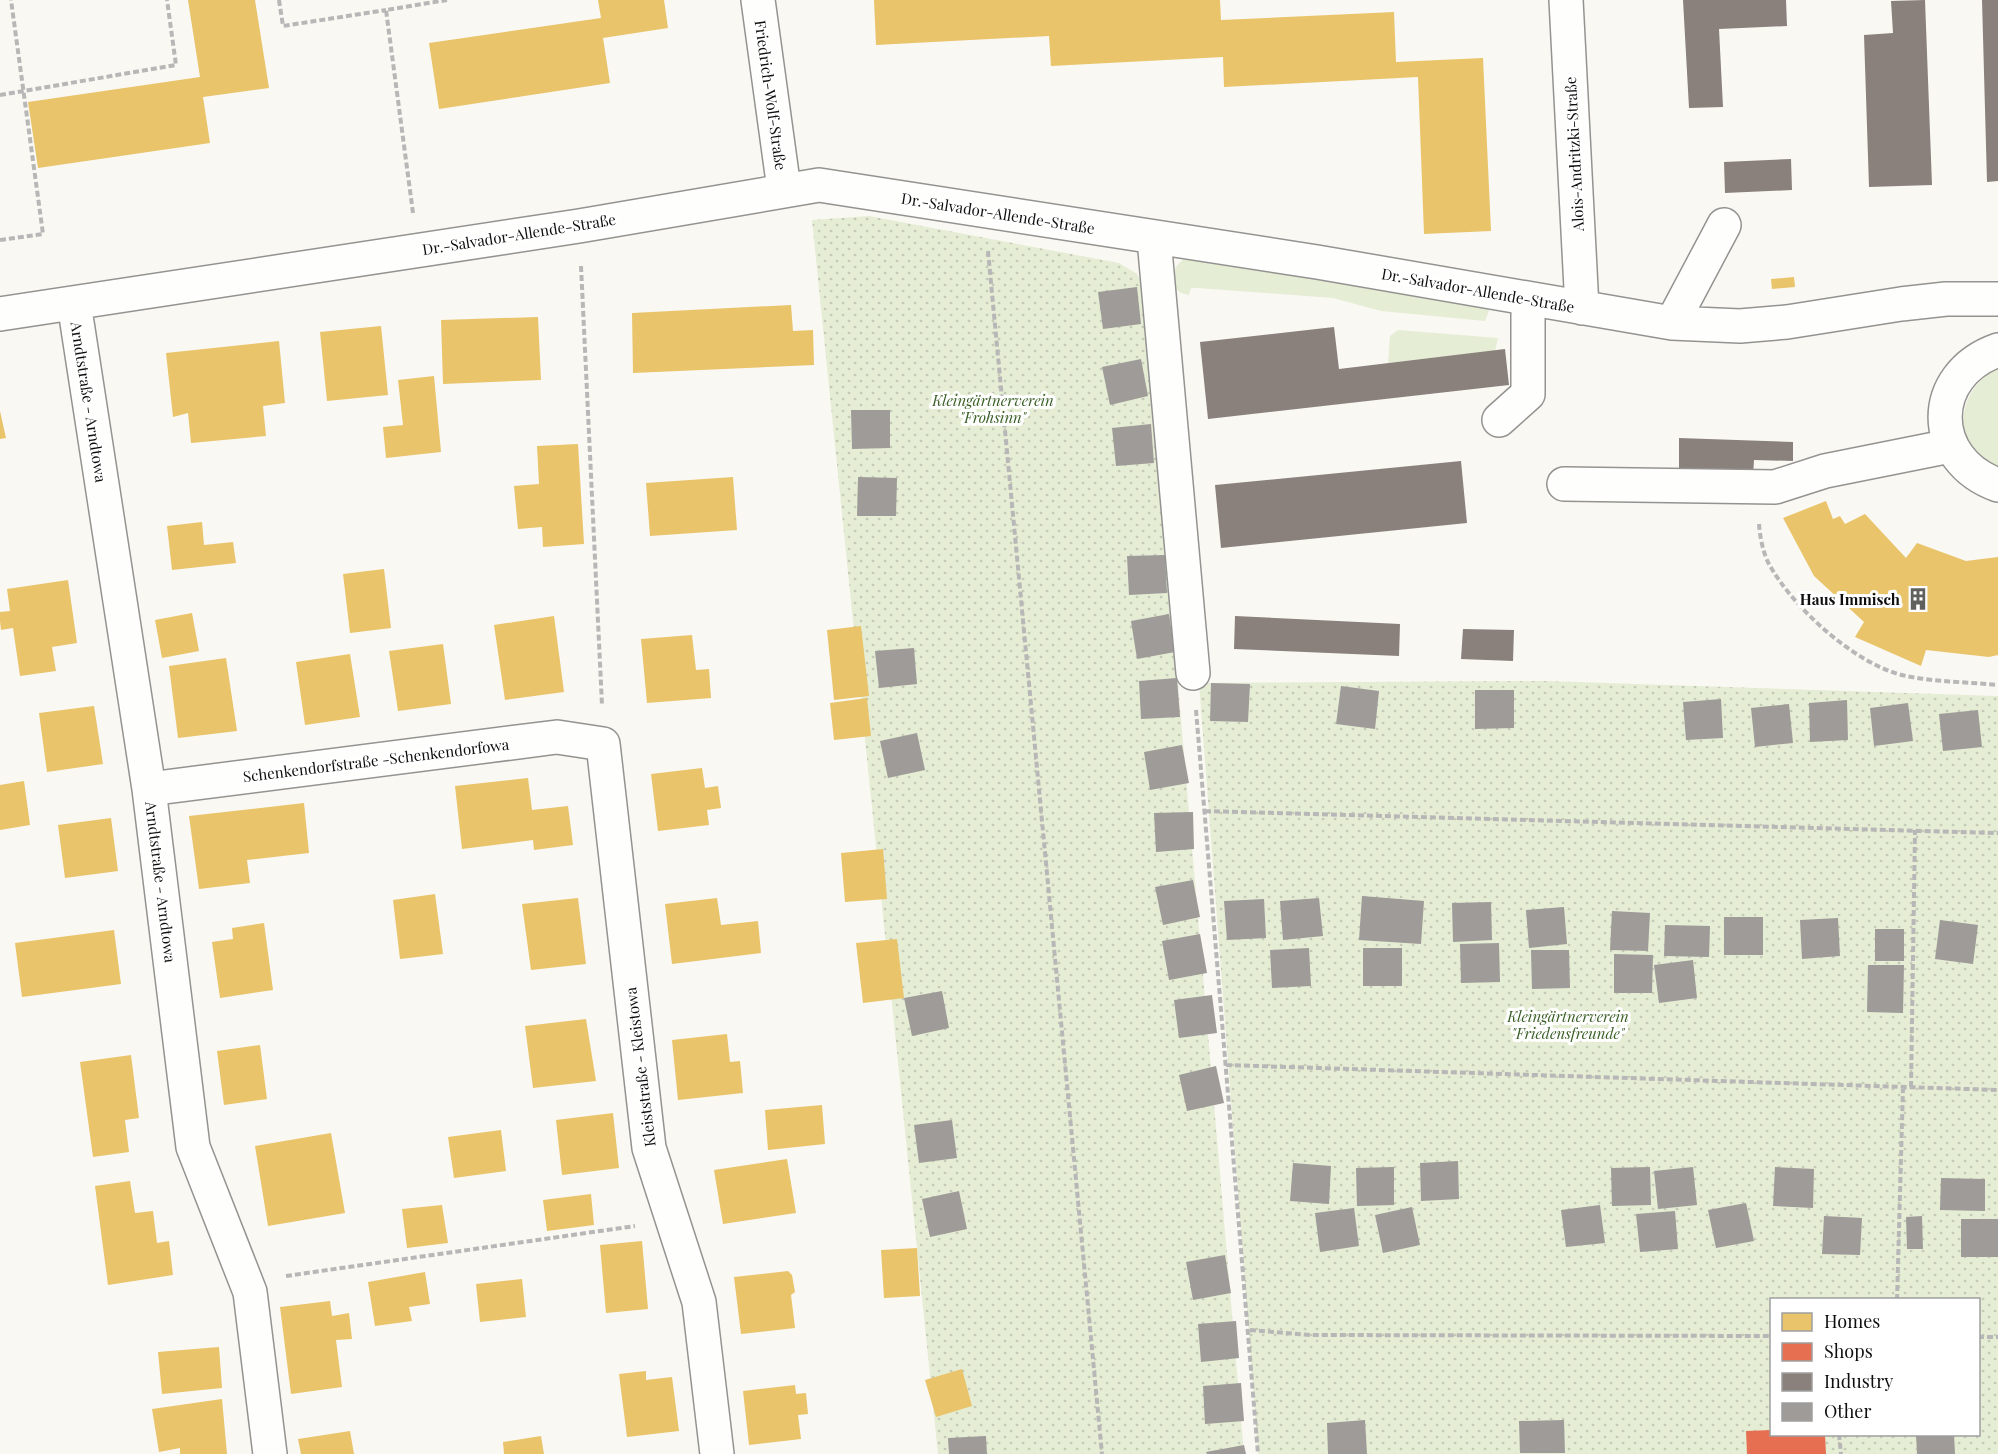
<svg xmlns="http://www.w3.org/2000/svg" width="1998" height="1454" font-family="'Playfair Display',serif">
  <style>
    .grass { fill: #e6edd5 }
    .garden { fill: url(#garden-dots); fill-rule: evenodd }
    .homes { fill: #e9c46a }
    .shops { fill: #e76f51 }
    .industry { fill: #8a817c }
    .building { fill: #9e9b98 }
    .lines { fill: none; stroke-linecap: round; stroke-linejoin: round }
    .minor-casing { stroke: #949391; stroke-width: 36 }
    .path { stroke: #b8b7b7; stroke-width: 4; stroke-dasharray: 6 3; stroke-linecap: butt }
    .minor { stroke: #fefefd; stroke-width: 33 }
    .labels { text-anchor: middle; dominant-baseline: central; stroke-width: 6; stroke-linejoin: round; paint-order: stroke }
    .street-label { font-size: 15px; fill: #0e0e0e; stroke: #fff }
    .park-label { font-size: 15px; font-style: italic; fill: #385e25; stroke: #fff }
    .poi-label { font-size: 15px; font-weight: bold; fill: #0e0e0e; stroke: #fff; text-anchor: end }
  </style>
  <defs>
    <pattern id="garden-dots" width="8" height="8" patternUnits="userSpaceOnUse" patternTransform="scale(1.5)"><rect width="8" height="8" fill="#e6edd5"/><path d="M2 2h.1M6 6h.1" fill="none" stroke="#c4cab6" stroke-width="1.8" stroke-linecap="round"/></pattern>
  </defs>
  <rect width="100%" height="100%" fill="#faf8f3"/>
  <!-- grass -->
  <path class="grass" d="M1188 258 1487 307 1489 311 1485 321 1381 311 1333 298 1197 288H1191L1189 295 1181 293 1175 288C1173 274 1173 263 1188 258Z
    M1398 330 1498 338 1495 351 1388 363 1390 336Z
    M1998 368V468C1992 464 1983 460 1978 455 1950 427 1966 383 1998 368Z"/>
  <!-- garden -->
  <path class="garden" d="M869 216 1119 263 1137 274 1144 287 1244 1454H938L812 220Z
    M1545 681 1998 696V1454H1258L1199 683ZM1772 1300H1978V1434H1772Z"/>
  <!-- homes -->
  <path class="homes" d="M188 0H255L269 88 203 97 210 143 38 168 28 102 200 77Z
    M598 0H664L668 28 603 38 610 83 439 109 429 43 601 18Z
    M874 0H1220L1221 20 1394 12 1396 62 1483 58 1491 231 1424 234 1418 77 1224 87 1223 57 1051 66 1049 36 876 45Z
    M1794 277 1795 287 1772 289 1771 279Z
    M791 305 793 331 813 330 814 365 633 373 632 313Z
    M538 317 541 380 443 384 441 320Z
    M381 326 388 395 327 401 320 332Z
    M279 341 285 403 263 406 266 436 191 443 188 413 173 417 166 353Z
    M434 376 441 452 386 458 383 427 403 425 398 380Z
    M0 411 6 438 0 439Z
    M578 444 584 544 543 547 542 527 518 529 514 486 539 484 537 446Z
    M733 477 737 530 650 536 646 483Z
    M1826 501 1833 519 1840 516 1845 524 1865 514 1906 558 1917 543 1966 561 1998 557V655L1989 657 1926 650 1921 666 1855 637 1864 622 1814 576 1783 518Z
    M202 522 204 545 233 542 236 563 172 570 167 526Z
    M384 569 391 628 350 633 343 574Z
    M68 580 77 643 52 647 56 671 20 676 13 628 1 630 0 621V612L10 611 7 589Z
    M192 613 199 651 162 658 155 620Z
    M554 616 564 692 505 700 494 625Z
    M861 626 869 696 834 700 827 630Z
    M692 635 696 670 709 669 711 698 647 703 641 639Z
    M443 644 451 704 398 711 389 651Z
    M350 654 360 717 305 725 296 662Z
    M226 658 237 731 178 738 169 666Z
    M867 698 871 736 834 740 830 703Z
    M94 706 103 764 47 772 39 713Z
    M702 768 705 788 718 786 721 808 707 810 709 825 658 831 651 774Z
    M528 778 532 810 568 806 573 845 534 850 533 840 462 849 455 786Z
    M24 781 30 825 0 830V785Z
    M304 803 309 853 247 860 250 883 199 889 189 816Z
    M111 818 118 871 65 878 58 825Z
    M883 849 887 899 845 902 841 853Z
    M435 894 443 954 400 959 393 900Z
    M578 898 586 964 531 970 522 904Z
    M717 898 721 925 758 921 761 953 672 964 665 904Z
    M264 923 273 990 220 998 212 942 233 939 232 928Z
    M114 930 121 984 22 997 15 943Z
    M897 939 904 998 863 1003 856 943Z
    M586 1019 596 1081 533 1088 525 1026Z
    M727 1034 730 1062 740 1061 743 1093 678 1100 672 1040Z
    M260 1045 267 1099 224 1105 217 1051Z
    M131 1055 139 1118 125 1120 129 1152 93 1157 80 1062Z
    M822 1105 825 1144 768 1150 765 1110Z
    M613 1113 619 1168 562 1175 556 1120Z
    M501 1130 506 1171 454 1178 448 1137Z
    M331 1133 345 1213 268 1226 255 1146Z
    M787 1159 796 1213 723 1224 714 1170Z
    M130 1181 135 1213 153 1211 157 1243 169 1241 173 1275 108 1285 95 1186Z
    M591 1194 594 1225 547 1231 543 1200Z
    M442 1205 448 1243 407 1248 402 1209Z
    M642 1241 648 1309 606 1313 600 1245Z
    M917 1248 920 1296 884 1298 881 1250Z
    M788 1271 792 1275 795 1292 791 1295 795 1328 741 1334 734 1277Z
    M425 1272 430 1304 409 1307 412 1321 375 1326 368 1282Z
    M522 1279 526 1317 480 1322 476 1284Z
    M330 1301 332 1316 349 1313 352 1339 336 1340 342 1387 291 1394 280 1307Z
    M219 1347 222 1388 162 1394 158 1352Z
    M962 1369 972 1406 936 1417 925 1380Z
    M646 1371V1380L672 1377 679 1431 627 1437 619 1374Z
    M795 1385 796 1394 806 1393 808 1414 798 1415 801 1439 749 1445 743 1391Z
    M222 1399 227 1454H180V1448L159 1452 152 1409Z
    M350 1431 354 1454H301L298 1439Z
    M541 1436 544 1454H504L503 1442Z"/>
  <!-- shops -->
  <path class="shops" d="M1772 1430V1434H1825L1826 1454H1747L1746 1431Z"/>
  <!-- industry -->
  <path class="industry" d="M1683 0H1786L1787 26 1719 29 1723 107 1689 108Z
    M1925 0 1932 185 1869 187 1864 35 1893 33 1891 1Z
    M1982 0H1998V181L1987 182Z
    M1791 159 1792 190 1725 193 1724 162Z
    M1334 327 1339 369 1505 349 1509 385 1208 419 1200 342Z
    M1679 438 1793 442V461L1754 460 1753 477H1679Z
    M1461 461 1467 523 1221 548 1215 485Z
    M1235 616 1400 624 1399 656 1234 649Z
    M1463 629 1514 630 1513 661 1461 659Z"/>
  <!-- building -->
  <path class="building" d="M1137 287 1141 324 1103 329 1098 292Z
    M1141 359 1148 396 1110 405 1102 367Z
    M851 410H890V448L852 449Z
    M1151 424 1154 463 1116 466 1112 428Z
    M858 477 897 478 896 516H857Z
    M1165 555 1167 593 1129 595 1127 556Z
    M1169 614 1175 652 1137 659 1131 621Z
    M914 648 917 684 879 688 875 651Z
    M1177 678 1180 717 1141 719 1139 681Z
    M1211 683 1250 684 1248 722 1210 721Z
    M1341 686 1379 691 1375 729 1336 724Z
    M1475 690H1514V728L1475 729Z
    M1721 699 1723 738 1686 740 1683 702Z
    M1847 700 1848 740 1810 742 1809 703Z
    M1908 703 1913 741 1874 746 1870 708Z
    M1789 704 1793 743 1755 747 1751 708Z
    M1978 710 1982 747 1943 751 1939 714Z
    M917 733 925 770 888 778 880 741Z
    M1182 745 1189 783 1150 790 1144 752Z
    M1193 812 1194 849 1156 852 1154 813Z
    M1193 880 1200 917 1163 925 1155 887Z
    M1362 896 1424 901 1421 944 1359 940Z
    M1319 898 1323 936 1283 940 1280 901Z
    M1264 899 1266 938 1227 940 1224 901Z
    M1491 902 1492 940 1453 942 1452 903Z
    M1564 907 1567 944 1529 948 1526 910Z
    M1612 911 1650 913 1648 951 1610 950Z
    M1724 917H1763V955H1724Z
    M1838 918 1840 956 1802 959 1800 920Z
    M1940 920 1978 925 1973 964 1935 959Z
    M1665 925 1710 926 1709 957 1664 956Z
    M1875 929H1904V961H1875Z
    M1200 934 1207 973 1169 980 1162 941Z
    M1499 943 1500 982 1461 983 1460 944Z
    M1309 948 1311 986 1272 988 1270 950Z
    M1363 948H1402V986H1363Z
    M1531 950H1569L1570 988 1532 989Z
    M1614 954 1653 955 1652 993H1614Z
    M1693 960 1697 998 1659 1003 1654 965Z
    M1868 965H1904L1903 1013 1867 1012Z
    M942 991 949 1028 912 1036 904 998Z
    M1212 995 1217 1033 1179 1038 1174 1000Z
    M1216 1066 1224 1103 1187 1111 1179 1075Z
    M952 1120 957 1158 919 1163 914 1125Z
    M1458 1161 1459 1199 1421 1201 1420 1163Z
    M1293 1163 1331 1166 1329 1204 1290 1201Z
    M1394 1167V1205L1357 1206 1356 1168Z
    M1650 1167 1651 1205 1612 1206 1611 1168Z
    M1693 1167 1697 1205 1658 1209 1654 1171Z
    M1775 1167 1814 1169 1813 1208 1773 1206Z
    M1941 1178 1985 1179V1211L1940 1210Z
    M959 1191 967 1229 930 1237 922 1199Z
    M1746 1203 1754 1241 1716 1248 1708 1210Z
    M1600 1205 1605 1243 1566 1247 1561 1210Z
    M1412 1207 1420 1245 1383 1253 1375 1215Z
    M1354 1208 1359 1246 1320 1252 1315 1213Z
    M1675 1211 1678 1249 1640 1252 1636 1214Z
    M1824 1216 1862 1218 1860 1255 1822 1254Z
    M1922 1216 1923 1249H1907L1906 1217Z
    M1961 1219H1998V1257H1961Z
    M1225 1255 1231 1293 1193 1300 1186 1262Z
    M1236 1321 1239 1358 1201 1362 1198 1324Z
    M1241 1383 1244 1421 1205 1424 1203 1386Z
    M1365 1420 1367 1454H1328L1327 1423Z
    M1564 1420 1565 1453H1520L1519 1421Z
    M1916 1434H1954L1955 1454H1917Z
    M986 1436 987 1454H949L948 1438Z
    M1244 1445 1246 1454H1207L1206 1452Z"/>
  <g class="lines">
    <!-- minor casing -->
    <g class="minor-casing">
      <path id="minor" d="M758 0 784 189
        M1566 0 1582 308
        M1154 239 1193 673
        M74 303 149 789 193 1147 250 1292 270 1454
        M0 314 579 226 819 185 1317 262 1672 323 1740 326 1787 322 1901 304 1946 299H1998
        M1672 323 1724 225
        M1998 350C1927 375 1928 460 1998 485
        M1499 420 1528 394V299
        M1564 484 1775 487 1825 471 1950 446
        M149 789 557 737 603 744 649 1148 699 1302 717 1454"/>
    </g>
    <!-- path -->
    <path class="path" d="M279 0 283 26 386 10
      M0 95 176 65 167 0
      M413 213 386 10 447 0
      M0 240 43 234 11 0
      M988 251 1102 1454
      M581 266 602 705
      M1759 524C1760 537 1763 553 1769 564 1793 608 1857 666 1906 676 1936 682 1968 682 1998 685
      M1196 710 1258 1454
      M1205 811 1998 833
      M1226 1065 1998 1090
      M1911 1087 1915 830
      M286 1276 635 1226
      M1897 1300 1903 1087
      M1250 1330 1310 1335 1772 1336
      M1978 1337H1998
      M1839 1434 1841 1454"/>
    <!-- minor -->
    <use href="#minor" class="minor"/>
  </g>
  <!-- icons -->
  <defs>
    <g id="building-bare" transform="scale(1.8)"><path d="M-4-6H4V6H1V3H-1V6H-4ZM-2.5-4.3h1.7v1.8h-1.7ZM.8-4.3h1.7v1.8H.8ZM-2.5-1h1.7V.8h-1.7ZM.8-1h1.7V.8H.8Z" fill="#61605e" stroke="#fff" stroke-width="2.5" paint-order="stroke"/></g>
  </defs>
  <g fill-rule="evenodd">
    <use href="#building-bare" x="1918" y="599"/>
  </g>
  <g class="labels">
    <!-- street labels -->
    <g class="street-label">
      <text transform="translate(771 95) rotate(82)">Friedrich-Wolf-Straße</text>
      <text transform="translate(1574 154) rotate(-93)">Alois-Andritzki-Straße</text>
      <text transform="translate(998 213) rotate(9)">Dr.-Salvador-Allende-Straße</text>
      <text transform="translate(519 234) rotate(-9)">Dr.-Salvador-Allende-Straße</text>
      <text transform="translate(1478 290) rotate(10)">Dr.-Salvador-Allende-Straße</text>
      <text transform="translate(89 402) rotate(81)">Arndtstraße - Arndtowa</text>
      <text transform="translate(376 760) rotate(-7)">Schenkendorfstraße -Schenkendorfowa</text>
      <text transform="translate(161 882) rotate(83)">Arndtstraße - Arndtowa</text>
      <text transform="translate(640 1067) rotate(-97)">Kleiststraße - Kleistowa</text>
    </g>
    <!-- park labels -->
    <g class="park-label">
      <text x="993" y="400">Kleingärtnerverein<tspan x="993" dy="17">"Frohsinn"</tspan></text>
      <text x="1568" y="1016">Kleingärtnerverein<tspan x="1568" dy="17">"Friedensfreunde"</tspan></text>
    </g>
    <!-- poi labels -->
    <g class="poi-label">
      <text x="1900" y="599">Haus Immisch</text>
    </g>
  </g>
  <!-- legend -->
  <rect x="1770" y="1298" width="210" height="138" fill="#ffffff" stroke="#9f9f9f" stroke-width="1.5"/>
  <rect x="1782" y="1313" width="30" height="18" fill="#e9c46a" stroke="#9f9f9f" stroke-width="1.5"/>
  <text x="1824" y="1328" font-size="18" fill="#0e0e0e">Homes</text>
  <rect x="1782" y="1343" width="30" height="18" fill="#e76f51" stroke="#9f9f9f" stroke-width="1.5"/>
  <text x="1824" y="1358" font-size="18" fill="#0e0e0e">Shops</text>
  <rect x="1782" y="1373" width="30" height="18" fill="#8a817c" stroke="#9f9f9f" stroke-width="1.5"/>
  <text x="1824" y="1388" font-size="18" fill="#0e0e0e">Industry</text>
  <rect x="1782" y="1403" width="30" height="18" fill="#9e9b98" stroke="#9f9f9f" stroke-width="1.5"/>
  <text x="1824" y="1418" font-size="18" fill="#0e0e0e">Other</text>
</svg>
